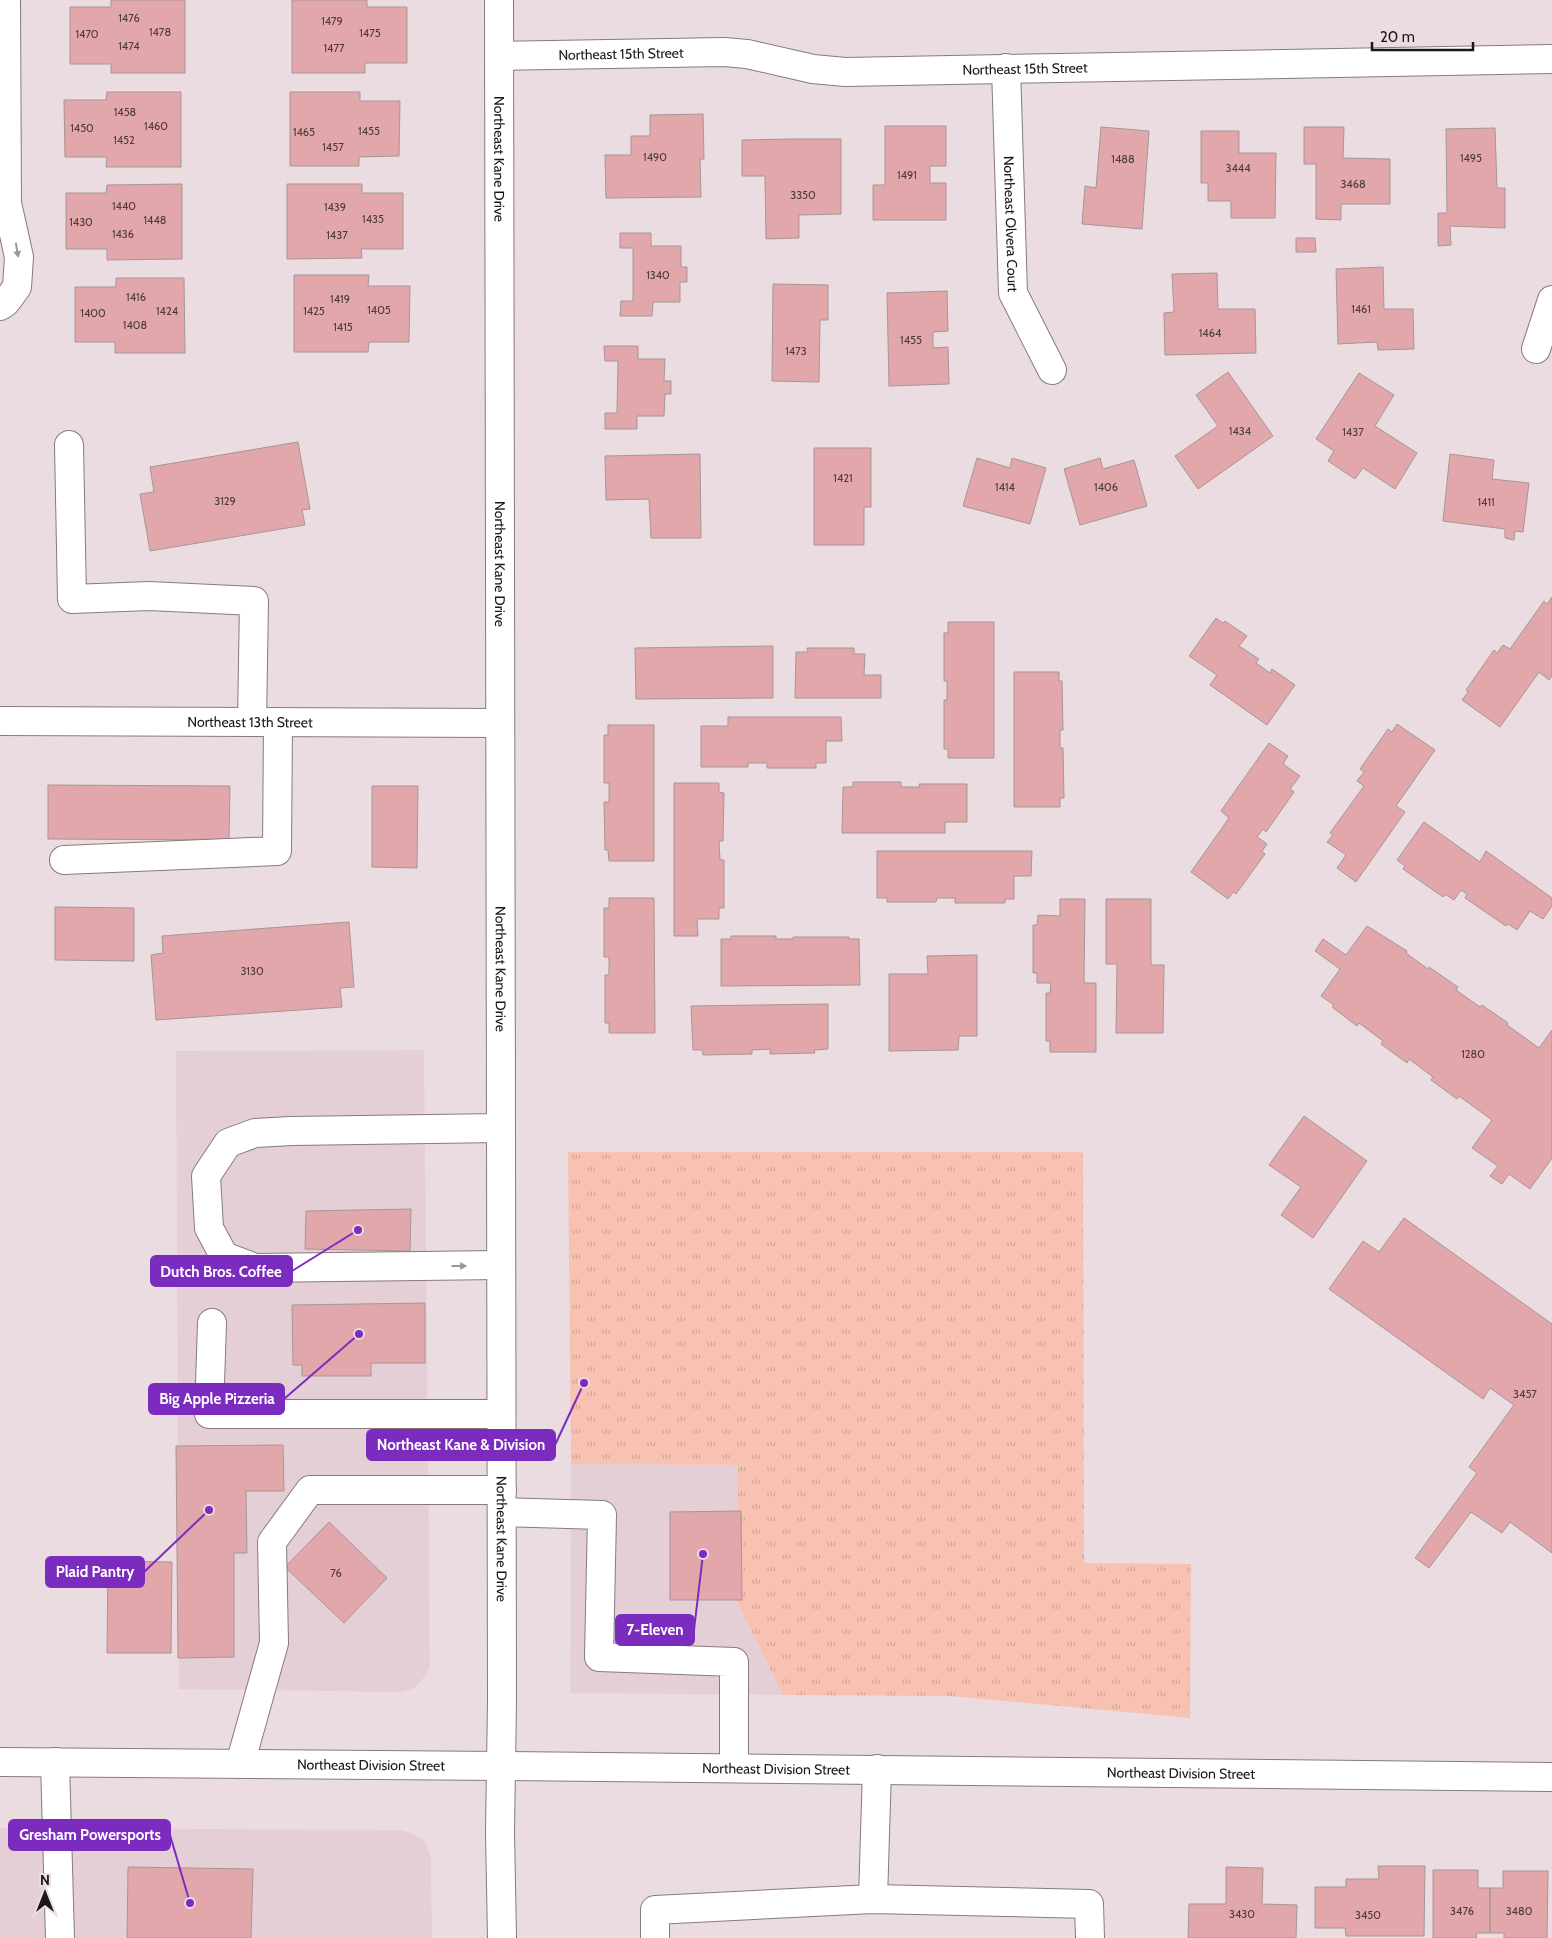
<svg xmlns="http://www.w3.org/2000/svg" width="1552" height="1938" font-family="Cabin,sans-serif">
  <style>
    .built { fill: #e5cfd7 }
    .grass { fill: url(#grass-tufts) }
    .building { fill: #e2a7aa; stroke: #a59697 }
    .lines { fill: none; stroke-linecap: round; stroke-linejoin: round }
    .minor-casing { stroke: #877a7f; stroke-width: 30 }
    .major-casing { stroke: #877a7f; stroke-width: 30 }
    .minor { stroke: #fff; stroke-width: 28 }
    .major { stroke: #fff; stroke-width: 28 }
    .oneway { fill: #989697 }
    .labels { text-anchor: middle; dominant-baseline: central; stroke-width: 4.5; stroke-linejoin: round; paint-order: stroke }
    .number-label { font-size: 11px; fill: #4d3a3c }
    .street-label { font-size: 14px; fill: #1b1618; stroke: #ebdce1 }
    .leader { fill: none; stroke: #7b2cbf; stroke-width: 2 }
    .callout-dot { fill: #7b2cbf; stroke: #ebdce1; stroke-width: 2 }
    .callout { fill: #7b2cbf; stroke: #7b2cbf; stroke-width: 2 }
    .callout-label { font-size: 15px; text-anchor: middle; font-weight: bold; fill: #fff }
  </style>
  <defs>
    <pattern id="grass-tufts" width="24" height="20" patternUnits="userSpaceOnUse" patternTransform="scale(1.25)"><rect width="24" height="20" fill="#f8c2b2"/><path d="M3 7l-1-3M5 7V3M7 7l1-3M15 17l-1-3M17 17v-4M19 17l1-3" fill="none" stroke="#d4a698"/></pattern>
  </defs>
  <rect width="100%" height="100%" fill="#ebdce1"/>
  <!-- built -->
  <path class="built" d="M424 1050 430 1664 426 1675 415 1688 400 1692 179 1689 176 1051Z
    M571 1464 738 1465 737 1602 783 1695 570 1693Z
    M0 1828 401 1830 411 1833 424 1841 431 1857 432 1938H0Z"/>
  <!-- grass -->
  <path class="grass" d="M568 1152H1083L1084 1563 1191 1564 1190 1718 949 1696 783 1695 737 1602 738 1465 571 1464Z"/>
  <!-- building -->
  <path class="building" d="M111 0H185V73H111V64H70V7H111Z
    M292 0H367V7H407V63H365V73H292Z
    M107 92H181V167H106L107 157H65L64 100H106Z
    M290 92H360V101H400L399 156 359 157V166H290Z
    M703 114 704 159H700L701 197 606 198 605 155H631V136H650V115Z
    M885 126H946V166H930V183H946V220H873V185H885Z
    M1101 127 1149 131 1142 229 1082 224 1085 186 1096 188Z
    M1304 127H1344L1343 158 1390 159V204H1341V220L1316 219V164H1304Z
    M1495 128 1497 188H1505V228L1450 226 1451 245 1438 246V213H1447L1446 129Z
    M1201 131H1239V153H1276L1275 218H1231V201H1208V183H1201Z
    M792 139H841V214L799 215V238L766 239 765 176H742V140Z
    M182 184V259L107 260V249H66V193H106L107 185Z
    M287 184H362V193H403V249H361L362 258 287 259Z
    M620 233H651V246H681V267H687V282H680V302H653L652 316H620L621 301H633V248H620Z
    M1296 238H1315L1316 252H1296Z
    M1383 267 1384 309H1413L1414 349 1378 350 1377 342 1338 344 1336 269Z
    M1217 273 1218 309H1255L1256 353 1165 355 1164 313 1174 312 1172 274Z
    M294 275H369L368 286H410L409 342H369L368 352H294Z
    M116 278H184L185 353H115V342H75V287H116Z
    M773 284 828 285V320H820L819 382 772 381Z
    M947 291 948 331 933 332V348L948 347 949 384 889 386 887 293Z
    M604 346H638V359H665L664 381H671V394H665L664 416H637V429H605V413H617L618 361H605Z
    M1228 372 1273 436 1198 489 1175 456 1218 426 1196 395Z
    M1359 373 1394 395 1375 426 1417 453 1395 489 1363 468 1355 479 1328 461 1334 451 1316 439Z
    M298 442 310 509 302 510 305 525 150 551 140 494 154 492 150 467Z
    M814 448H871V507H864V545H814Z
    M700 454 701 538H651L649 499 606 500 605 456Z
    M1450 454 1494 460 1492 479 1529 483 1523 532 1515 531 1514 540 1505 538V529L1443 521Z
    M977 458 1010 468 1012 458 1046 468 1030 524 963 506Z
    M1100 458 1103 469 1134 460 1147 506 1080 525 1064 469Z
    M1552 597V676L1549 680 1539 672 1500 727 1462 700 1468 692 1466 690 1494 650 1497 653 1503 645 1510 649 1544 601 1547 604Z
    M1216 618 1223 623 1225 621 1247 636 1239 646 1259 659 1256 663 1270 673 1272 669 1295 685 1267 725 1210 685 1217 675 1189 656Z
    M948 622H994V758H948V749H944V700H947V681H944V633H948Z
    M773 646V698L636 699 635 648Z
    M807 648H854V654H865L864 675H881V698H795L796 652H808Z
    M1014 672H1059V681H1062L1063 730H1060V748H1063L1064 798H1060V807H1014Z
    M728 717H841L842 741H826V763H816V768H767V763H748V767H701V726H728Z
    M1397 724 1435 750 1396 806 1405 812 1356 882 1337 868 1346 855 1327 842 1333 835 1330 833 1364 786 1357 781 1364 772 1360 769 1388 729 1392 732Z
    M608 725H654V861H609L608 850H605L604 802H609V783H604V735H608Z
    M1269 743 1288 756 1283 764 1300 776 1290 789 1294 792 1266 832 1263 829 1257 837 1267 844 1262 851 1265 854 1236 894 1233 892 1228 899 1191 872 1229 818 1221 811Z
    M853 782H901V787H920L919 784H967V822H945V833H842L843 787H853Z
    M674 783H719V792L724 793 723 841H719L720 860H724V908H719V919H697L698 936H674Z
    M48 785 230 786 229 840 48 839Z
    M372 786H418L417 868 372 867Z
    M1424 822 1480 862 1486 851 1552 898V906L1543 919 1530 911 1517 930 1508 924 1506 926 1465 898 1467 894 1461 890 1454 900 1445 894 1443 897 1403 869 1405 866 1397 860Z
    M877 851H1032L1031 876H1014V899H1005V903H955V898H937L936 902H887V898H877Z
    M609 898H654L655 1033H609V1023H605V975H609V957H604V908H609Z
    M1060 899H1085L1084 983H1096V1052H1050V1041H1046V993H1050L1051 983H1037V973H1033V925H1037L1038 915 1060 916Z
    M1106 899H1151V965H1164L1163 1033H1116L1117 964H1106Z
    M55 907 134 908V961L55 960Z
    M349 922 354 987 340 988 342 1007 156 1020 151 955 163 953 162 936Z
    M1367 926 1407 951 1406 953 1428 969 1429 967 1458 987 1456 990 1480 1007 1482 1005 1508 1023 1507 1025 1539 1048 1552 1030V1158L1530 1189 1509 1174 1502 1184 1490 1176 1498 1166 1472 1148 1492 1120 1459 1096 1457 1099 1431 1080 1433 1077 1409 1059 1407 1063 1381 1044 1383 1041 1359 1023 1357 1026 1332 1007 1334 1005 1321 996 1340 969 1315 951 1323 939 1346 955Z
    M731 936H776V939H793V937H849V939H859L860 985 721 986V939H731Z
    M977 955V1036H959L958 1050 889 1051V974H928L927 956Z
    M828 1004V1049L814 1050 815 1053 770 1054V1049L752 1050V1054L703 1055 702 1050H693L691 1006Z
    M1304 1116 1367 1161 1313 1238 1281 1215 1301 1187 1269 1165Z
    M411 1209 410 1251 305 1249 306 1211Z
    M1404 1218 1552 1324V1553L1510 1522 1502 1533 1471 1512 1429 1568 1415 1558 1477 1473 1469 1467 1514 1405 1490 1388 1483 1399 1329 1289 1363 1241 1379 1252Z
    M425 1303V1363H371V1376H302V1365H293L292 1305Z
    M283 1445 284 1491H246L247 1553H234V1657L178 1658 176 1446Z
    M741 1511 742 1600H670V1512Z
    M329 1522 387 1578 344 1623 285 1567Z
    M108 1561 172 1562 171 1653H107Z
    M1378 1866H1425L1424 1936H1346L1345 1928H1315V1887H1346V1879H1379Z
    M128 1867 253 1869 251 1938H127Z
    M1226 1867 1263 1868 1262 1904 1297 1905 1296 1938H1188L1189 1904H1226Z
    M1433 1870H1478V1888H1490V1933H1477L1476 1938H1433Z
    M1503 1871H1548L1547 1938H1504V1933H1490V1888H1503Z"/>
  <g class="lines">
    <!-- minor casing -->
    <g class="minor-casing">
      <g id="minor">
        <path id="s1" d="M499 56 724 52 747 54 813 69 845 72 1552 59"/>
        <path id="s2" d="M1006 68 1013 293 1052 370"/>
        <path d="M0 306 6 302 17 287 19 257 7 203 6 0"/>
        <path d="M1536 349 1552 300"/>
        <path d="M69 445 72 599 149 596 254 601 252 722"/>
        <path id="s3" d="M0 721 500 723"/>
        <path d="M64 860 277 851 278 722"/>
        <path d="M500 1128 291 1131 255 1133 228 1143 206 1176 209 1228 224 1256 255 1268 501 1265"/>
        <path d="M212 1323 209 1414H501"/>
        <path d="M502 1512 602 1515 599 1657 734 1662V1768"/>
        <path d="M55 1762 60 1938"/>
        <path d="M240 1764 274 1643 272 1542 310 1490H502"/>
        <path id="s4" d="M501 1766 1552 1777"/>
        <path d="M873 1899 877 1769"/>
        <path d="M655 1938V1910L873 1899 1089 1904 1090 1938"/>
      </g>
    </g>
    <!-- major casing -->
    <g class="major-casing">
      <g id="major">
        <path id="s5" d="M499 0 502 1700 500 1832 502 1938"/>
        <path id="s6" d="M0 1762 501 1766"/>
      </g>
    </g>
    <!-- minor -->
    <use href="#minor" class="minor"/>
    <!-- major -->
    <use href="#major" class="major"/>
  </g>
  <!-- one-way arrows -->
  <defs><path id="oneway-solid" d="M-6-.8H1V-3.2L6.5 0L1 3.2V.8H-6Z" transform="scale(1.25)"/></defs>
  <g class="oneway">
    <use href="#oneway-solid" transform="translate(17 250) rotate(81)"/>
    <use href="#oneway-solid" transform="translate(459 1266)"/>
  </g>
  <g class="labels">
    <!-- number labels -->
    <g class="number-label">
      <text x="129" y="18">1476</text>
      <text x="332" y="21">1479</text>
      <text x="160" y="32">1478</text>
      <text x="370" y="33">1475</text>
      <text x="87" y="34">1470</text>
      <text x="129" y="46">1474</text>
      <text x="334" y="48">1477</text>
      <text x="125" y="112">1458</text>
      <text x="156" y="126">1460</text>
      <text x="82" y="128">1450</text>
      <text x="369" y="131">1455</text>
      <text x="304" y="132">1465</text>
      <text x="124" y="140">1452</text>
      <text x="333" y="147">1457</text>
      <text x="655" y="157">1490</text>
      <text x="1471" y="158">1495</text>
      <text x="1123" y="159">1488</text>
      <text x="1238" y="168">3444</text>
      <text x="907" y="175">1491</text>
      <text x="1353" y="184">3468</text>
      <text x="803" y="195">3350</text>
      <text x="124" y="206">1440</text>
      <text x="335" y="207">1439</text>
      <text x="373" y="219">1435</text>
      <text x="155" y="220">1448</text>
      <text x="81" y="222">1430</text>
      <text x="123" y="234">1436</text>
      <text x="337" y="235">1437</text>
      <text x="658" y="275">1340</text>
      <text x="136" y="297">1416</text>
      <text x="340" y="299">1419</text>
      <text x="1361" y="309">1461</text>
      <text x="379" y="310">1405</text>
      <text x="167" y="311">1424</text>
      <text x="314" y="311">1425</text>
      <text x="93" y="313">1400</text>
      <text x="135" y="325">1408</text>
      <text x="343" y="327">1415</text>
      <text x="1210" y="333">1464</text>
      <text x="911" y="340">1455</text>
      <text x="796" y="351">1473</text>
      <text x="1240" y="431">1434</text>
      <text x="1353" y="432">1437</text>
      <text x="843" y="478">1421</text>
      <text x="1005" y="487">1414</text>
      <text x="1106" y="487">1406</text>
      <text x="225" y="501">3129</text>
      <text x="1486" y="502">1411</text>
      <text x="252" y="971">3130</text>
      <text x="1473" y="1054">1280</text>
      <text x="1525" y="1394">3457</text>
      <text x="336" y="1573">76</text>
      <text x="1462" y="1911">3476</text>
      <text x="1519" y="1911">3480</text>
      <text x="1242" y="1914">3430</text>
      <text x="1368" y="1915">3450</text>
    </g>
    <!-- street labels -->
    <g class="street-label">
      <text stroke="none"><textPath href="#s1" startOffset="122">Northeast 15th Street</textPath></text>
      <text stroke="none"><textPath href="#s1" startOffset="528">Northeast 15th Street</textPath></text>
      <text stroke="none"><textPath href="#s5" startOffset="159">Northeast Kane Drive</textPath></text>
      <text stroke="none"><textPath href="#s2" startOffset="156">Northeast Olvera Court</textPath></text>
      <text stroke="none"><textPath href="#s5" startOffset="564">Northeast Kane Drive</textPath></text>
      <text stroke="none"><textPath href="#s3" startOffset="250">Northeast 13th Street</textPath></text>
      <text stroke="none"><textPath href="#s5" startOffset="969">Northeast Kane Drive</textPath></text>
      <text stroke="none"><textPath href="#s5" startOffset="1539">Northeast Kane Drive</textPath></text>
      <text stroke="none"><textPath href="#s6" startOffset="371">Northeast Division Street</textPath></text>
      <text stroke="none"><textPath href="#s4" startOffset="275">Northeast Division Street</textPath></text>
      <text stroke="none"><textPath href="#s4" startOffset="680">Northeast Division Street</textPath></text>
    </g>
  </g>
  <!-- callouts -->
  <path class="leader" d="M358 1230L292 1271M359 1334L284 1399M584 1383L555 1445M209 1510L144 1572M703 1554L694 1630M190 1903L170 1835"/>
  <g class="callout-dot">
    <circle cx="358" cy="1230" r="5"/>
    <circle cx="359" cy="1334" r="5"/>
    <circle cx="584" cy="1383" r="5"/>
    <circle cx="209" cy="1510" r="5"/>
    <circle cx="703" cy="1554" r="5"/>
    <circle cx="190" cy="1903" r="5"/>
  </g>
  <g class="callout">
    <rect x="151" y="1256" width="141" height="30" rx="5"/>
    <rect x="149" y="1384" width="135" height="30" rx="5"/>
    <rect x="367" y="1430" width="188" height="30" rx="5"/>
    <rect x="46" y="1557" width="98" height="30" rx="5"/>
    <rect x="616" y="1615" width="78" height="30" rx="5"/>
    <rect x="9" y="1820" width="161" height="30" rx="5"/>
  </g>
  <g class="callout-label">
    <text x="221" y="1277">Dutch Bros. Coffee</text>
    <text x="217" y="1404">Big Apple Pizzeria</text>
    <text x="461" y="1450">Northeast Kane &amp; Division</text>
    <text x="95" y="1577">Plaid Pantry</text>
    <text x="655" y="1635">7-Eleven</text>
    <text x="90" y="1840">Gresham Powersports</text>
  </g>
  <!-- north arrow -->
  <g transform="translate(45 1893)" stroke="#ebdce1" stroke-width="4" paint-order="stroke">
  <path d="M0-4L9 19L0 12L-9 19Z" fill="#1b1618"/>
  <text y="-8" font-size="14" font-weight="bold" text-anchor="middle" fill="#1b1618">N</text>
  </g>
  <!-- scale -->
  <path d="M1372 42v8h101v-8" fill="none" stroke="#1b1618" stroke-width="2.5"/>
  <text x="1380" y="42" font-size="15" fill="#1b1618" stroke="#ebdce1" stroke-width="4" paint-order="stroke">20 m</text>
</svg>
